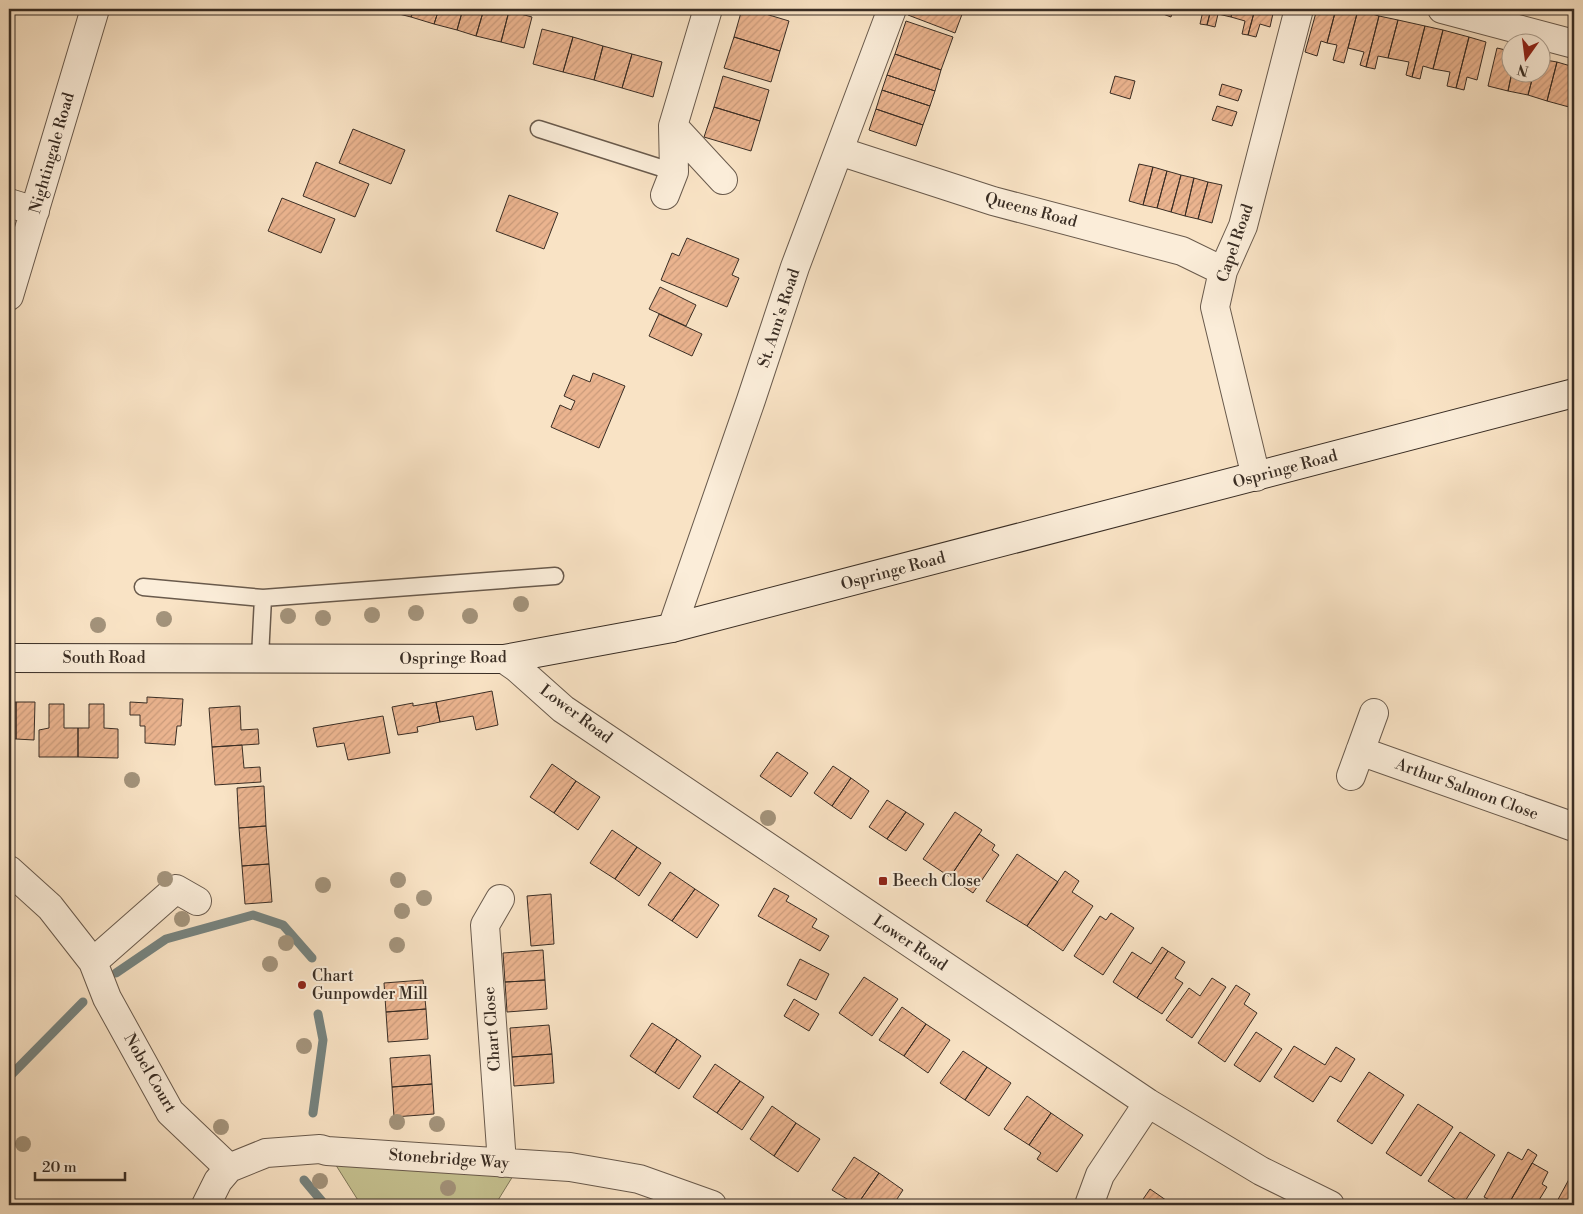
<svg xmlns="http://www.w3.org/2000/svg" width="1583" height="1214" font-family="'Libre Bodoni',serif">
  <style>
    .grass { fill: #c5c190; stroke: #7f775a }
    .lines { fill: none; stroke-linecap: round; stroke-linejoin: round }
    .stream { stroke: #76837f; stroke-width: 9 }
    .building { fill: url(#building-hatch); stroke: #392d24 }
    .service-casing { stroke: #695a4c; stroke-width: 19 }
    .minor-casing { stroke: #695a4c; stroke-width: 30 }
    .secondary-casing { stroke: #392d24; stroke-width: 30 }
    .service { stroke: #fbedd9; stroke-width: 16 }
    .minor { stroke: #fbedd9; stroke-width: 28 }
    .secondary { stroke: #fbedd9; stroke-width: 28 }
    .tree { fill: #a3937b }
    .poi-dot { fill: #8f2418; stroke: #fbedd9; stroke-width: 2 }
    .labels { text-anchor: middle; dominant-baseline: central; stroke-width: 4; stroke-linejoin: round; paint-order: stroke }
    .street-label { font-size: 16px; fill: #392d24; stroke: #fbedd9 }
    .poi-label { font-size: 16px; fill: #392d24; stroke: #fbedd9; text-anchor: start }
  </style>
  <defs>
    <pattern id="building-hatch" width="6" height="6" patternUnits="userSpaceOnUse" patternTransform="scale(1.25)"><rect width="6" height="6" fill="#ebb48f"/><path d="M-1 1l2-2M0 6l6-6M5 7l2-2" fill="none" stroke="#ca9b7b"/></pattern>
  </defs>
  <rect width="100%" height="100%" fill="#f9e3c5"/>
  <filter id="stains"><feTurbulence type="fractalNoise" baseFrequency=".004" numOctaves="4"/><feColorMatrix values="0 0 0 0 .2 0 0 0 0 .09 0 0 0 0 .02 0 0 0 .5 -.17"/></filter>
  <radialGradient id="worn" r=".72"><stop offset=".6" stop-color="#630" stop-opacity="0"/><stop offset="1" stop-color="#630" stop-opacity=".3"/></radialGradient>
  <!-- grass -->
  <path class="grass" d="M327 1151 521 1163 495 1205H361Z"/>
  <g class="lines">
    <!-- stream -->
    <path class="stream" d="M116 973 166 939 253 915 283 925 312 958
      M9 1077 83 1002
      M313 1113 323 1040 318 1014
      M304 1180 325 1205"/>
  </g>
  <!-- building -->
  <path class="building" d="M388 9H414L411 17 387 11Z
    M414 9H439L434 24 411 17Z
    M439 9H463L457 30 434 24Z
    M463 9H484L476 36 457 30Z
    M484 9H502L509 11 501 42 476 36Z
    M742 9H749L789 21 780 51 734 37Z
    M910 9H964L955 33 908 15Z
    M1165 9H1173L1171 17 1163 14Z
    M1196 9H1211L1207 25 1200 24 1203 11Z
    M1211 9H1233L1231 17 1218 14 1215 27 1207 25Z
    M1233 9H1255L1248 35 1242 34 1245 21 1231 17Z
    M1255 9H1274L1270 27 1260 24 1256 37 1248 35Z
    M1317 9H1336L1327 43 1321 41 1317 56 1305 52Z
    M1336 9 1358 10 1344 63 1333 60 1337 45 1327 43Z
    M1358 10 1379 16 1366 67 1360 65 1364 52 1348 48Z
    M509 11 532 17 524 48 501 42Z
    M1379 16 1398 20 1388 58 1378 56 1375 69 1366 67Z
    M1398 20 1425 26 1412 77 1406 75 1409 62 1388 58Z
    M906 21 953 37 941 70 895 54Z
    M1425 26 1443 30 1433 69 1423 66 1420 79 1412 77Z
    M542 29 573 37 563 72 533 64Z
    M1443 30 1469 37 1456 88 1447 86 1450 72 1433 69Z
    M573 37 603 46 594 80 563 72Z
    M734 37 780 51 771 82 724 68Z
    M1469 37 1486 42 1477 80 1467 77 1464 90 1456 88Z
    M603 46 632 54 622 88 594 80Z
    M1497 48 1510 51V72H1512L1508 91 1488 86Z
    M632 54 662 62 653 97 622 88Z
    M895 54 941 70 935 91 887 75Z
    M1540 59 1557 62 1547 101 1528 95 1534 72H1540Z
    M1557 62 1574 67V87L1569 107 1547 101Z
    M1512 72H1534L1528 95 1508 91Z
    M887 75 935 91 930 106 882 90Z
    M723 76 769 90 760 121 714 107Z
    M1115 76 1135 81 1130 99 1110 93Z
    M1222 84 1242 90 1238 101 1219 95Z
    M1574 87V109L1569 107Z
    M882 90 930 106 923 125 876 109Z
    M1217 106 1237 112 1232 126 1212 120Z
    M714 107 760 121 751 151 704 137Z
    M876 109 923 125 916 146 869 130Z
    M353 129 405 150 391 184 339 163Z
    M316 162 369 184 355 217 303 196Z
    M1139 164 1153 167 1143 205 1129 201Z
    M1153 167 1167 171 1157 208 1143 205Z
    M1167 171 1181 175 1171 212 1157 208Z
    M1181 175 1194 178 1185 216 1171 212Z
    M1194 178 1208 182 1198 219 1185 216Z
    M1208 182 1222 185 1212 223 1198 219Z
    M509 195 558 213 544 249 496 231Z
    M282 198 335 219 321 253 268 231Z
    M687 238 739 259 732 275 739 278 727 307 661 280 672 253 679 256Z
    M660 287 696 305 686 326 649 309Z
    M659 314 702 334 692 356 649 336Z
    M593 373 625 386 599 448 551 427 560 405 571 410 575 401 564 396 573 375 590 382Z
    M492 691 498 725 476 730 473 716 440 722 436 702Z
    M147 697 183 699 181 726H177L175 745 145 743V726H140V715H130V702L147 703Z
    M9 702H16V739H9Z
    M16 702H35L34 740 16 739Z
    M436 702 440 722 417 727 418 732 398 735 392 707 413 703V706Z
    M49 704H64V728H78V757H39V730L49 728Z
    M89 704H104V728L118 729V758L78 757V728H89Z
    M240 706 241 730 258 729 259 744 212 747 209 708Z
    M383 716 390 753 348 760 344 743 317 747 313 728Z
    M242 745 244 768 260 767 261 782 215 785 212 747Z
    M777 752 808 773 791 797 760 776Z
    M552 764 576 781 554 813 530 797Z
    M833 766 851 778 832 806 814 793Z
    M851 778 869 791 851 819 832 806Z
    M576 781 600 797 578 830 554 813Z
    M264 786 266 826 239 828 237 788Z
    M887 800 906 812 887 839 869 827Z
    M906 812 924 824 906 851 887 839Z
    M955 812 982 830 950 877 923 859Z
    M266 826 269 864 242 866 239 828Z
    M612 830 637 847 615 879 590 863Z
    M979 834 995 845 992 850 999 855 973 893 950 877Z
    M637 847 661 863 639 896 615 879Z
    M1017 854 1058 882 1027 926 986 901Z
    M269 864 272 902 245 904 242 866Z
    M1065 871 1079 881 1072 892 1093 906 1063 951 1027 926Z
    M670 872 695 889 672 921 648 905Z
    M774 888 789 896 786 901 817 919 812 927 829 936 820 951 758 916Z
    M695 889 719 905 697 938 672 921Z
    M551 894 554 944 531 946 527 896Z
    M1111 913 1134 928 1103 975 1074 956 1100 916 1106 920Z
    M1162 947 1168 951 1137 998 1113 982 1132 952 1151 964Z
    M543 950 545 980 505 982 503 953Z
    M1168 951 1185 962 1175 978 1183 983 1162 1014 1137 998Z
    M800 959 829 974 816 1000 787 985Z
    M864 977 898 999 872 1036 839 1013Z
    M1212 978 1226 987 1192 1038 1166 1020 1189 988 1200 996Z
    M423 980 426 1009 386 1012 384 983Z
    M545 980 547 1009 507 1012 505 982Z
    M1236 985 1250 994 1244 1004 1257 1013 1225 1062 1198 1043Z
    M794 999 819 1014 809 1031 784 1016Z
    M902 1007 926 1024 904 1056 879 1040Z
    M426 1009 428 1039 388 1042 386 1012Z
    M652 1023 677 1039 655 1073 630 1056Z
    M926 1024 950 1040 928 1073 904 1056Z
    M549 1025 552 1054 512 1057 510 1028Z
    M1256 1032 1282 1049 1260 1082 1234 1065Z
    M677 1039 701 1056 679 1089 655 1073Z
    M1294 1046 1325 1065 1336 1047 1355 1059 1341 1082 1330 1076 1313 1102 1274 1077Z
    M963 1051 987 1067 965 1100 940 1083Z
    M552 1054 554 1083 514 1086 512 1057Z
    M430 1055 432 1084 392 1087 390 1058Z
    M715 1064 740 1081 717 1113 693 1097Z
    M987 1067 1011 1083 989 1116 965 1100Z
    M1369 1072 1404 1095 1372 1144 1337 1121Z
    M740 1081 764 1097 742 1130 717 1113Z
    M432 1084 434 1114 394 1117 392 1087Z
    M1027 1096 1051 1113 1029 1145 1004 1129Z
    M1418 1104 1453 1127 1421 1176 1386 1153Z
    M772 1106 796 1123 774 1156 750 1139Z
    M1051 1113 1083 1135 1057 1172 1037 1159 1041 1153 1029 1145Z
    M796 1123 820 1139 798 1172 774 1156Z
    M1460 1132 1495 1155 1463 1204 1428 1181Z
    M1528 1149 1537 1155 1508 1205H1499L1484 1197 1508 1152 1522 1160Z
    M854 1157 879 1173 857 1205 832 1190Z
    M1532 1163 1548 1172 1542 1184 1547 1187 1536 1205H1508Z
    M1574 1170V1205H1555Z
    M879 1173 903 1190 893 1205H857Z
    M1150 1189 1173 1205H1139Z"/>
  <g class="lines">
    <!-- service casing -->
    <g class="service-casing">
      <path id="service" d="M539 129 674 172
        M143 587 263 598 555 576
        M260 657 263 598"/>
    </g>
    <!-- minor casing -->
    <g class="minor-casing">
      <path id="minor" d="M1442 9 1574 44
        M673 126 723 180
        M839 151 993 201 1182 251 1223 271
        M665 195 674 172 673 126 708 9
        M9 203 35 211
        M9 296 95 9
        M1256 477 1215 307 1223 271 1243 226 1299 9
        M672 628 751 400 795 267 892 9
        M504 659 517 668 563 709 1148 1103 1261 1171 1330 1205
        M1360 751 1574 827
        M1351 776 1374 713
        M9 870 50 907 93 962 107 998 170 1112 229 1168
        M500 899 485 925 502 1163
        M93 962 176 889 197 901
        M206 1205 218 1181 229 1168 266 1153 320 1149 327 1151 570 1167 639 1179 712 1205
        M1089 1205 1100 1175 1148 1103"/>
    </g>
    <!-- secondary casing -->
    <g class="secondary-casing">
      <path id="secondary" d="M9 658 504 659 672 628 1574 393"/>
    </g>
    <!-- service -->
    <use href="#service" class="service"/>
    <!-- minor -->
    <use href="#minor" class="minor"/>
    <!-- secondary -->
    <use href="#secondary" class="secondary"/>
  </g>
  <!-- trees -->
  <g class="tree">
    <circle cx="521" cy="604" r="8"/>
    <circle cx="416" cy="613" r="8"/>
    <circle cx="372" cy="615" r="8"/>
    <circle cx="288" cy="616" r="8"/>
    <circle cx="470" cy="616" r="8"/>
    <circle cx="323" cy="618" r="8"/>
    <circle cx="164" cy="619" r="8"/>
    <circle cx="98" cy="625" r="8"/>
    <circle cx="132" cy="780" r="8"/>
    <circle cx="768" cy="818" r="8"/>
    <circle cx="165" cy="879" r="8"/>
    <circle cx="398" cy="880" r="8"/>
    <circle cx="323" cy="885" r="8"/>
    <circle cx="424" cy="898" r="8"/>
    <circle cx="402" cy="911" r="8"/>
    <circle cx="182" cy="919" r="8"/>
    <circle cx="286" cy="943" r="8"/>
    <circle cx="397" cy="945" r="8"/>
    <circle cx="270" cy="964" r="8"/>
    <circle cx="304" cy="1046" r="8"/>
    <circle cx="397" cy="1122" r="8"/>
    <circle cx="437" cy="1124" r="8"/>
    <circle cx="221" cy="1127" r="8"/>
    <circle cx="23" cy="1144" r="8"/>
    <circle cx="320" cy="1181" r="8"/>
    <circle cx="448" cy="1188" r="8"/>
  </g>
  <!-- markers -->
  <g class="poi-dot">
    <rect x="878" y="876" width="10" height="10" rx="2.5"/>
    <circle cx="302" cy="985" r="5"/>
  </g>
  <g class="labels">
    <!-- street labels -->
    <g class="street-label">
      <text transform="translate(52 153) rotate(-74)">Nightingale Road</text>
      <text transform="translate(1031 210) rotate(15)">Queens Road</text>
      <text transform="translate(1235 243) rotate(-71)">Capel Road</text>
      <text transform="translate(779 318) rotate(-72)">St. Ann's Road</text>
      <text transform="translate(1285 469) rotate(-15)">Ospringe Road</text>
      <text transform="translate(893 571) rotate(-15)">Ospringe Road</text>
      <text x="104" y="658">South Road</text>
      <text transform="translate(453 658) rotate(-1)">Ospringe Road</text>
      <text transform="translate(576 714) rotate(37)">Lower Road</text>
      <text transform="translate(1467 789) rotate(20)">Arthur Salmon Close</text>
      <text transform="translate(910 943) rotate(34)">Lower Road</text>
      <text transform="translate(492 1029) rotate(-94)">Chart Close</text>
      <text transform="translate(150 1073) rotate(60)">Nobel Court</text>
      <text transform="translate(449 1159) rotate(4)">Stonebridge Way</text>
    </g>
    <!-- poi labels -->
    <g class="poi-label">
      <text x="893" y="881">Beech Close</text>
      <text x="312" y="976">Chart<tspan x="312" dy="18">Gunpowder Mill</tspan></text>
    </g>
  </g>
  <!-- margin -->
  <rect width="1583" height="1214" fill="none" stroke="#f9e3c5" stroke-width="30"/>
  <rect x="10" y="10" width="1563" height="1194" fill="none" stroke="#392d24" stroke-width="2.5"/>
  <rect x="15" y="15" width="1553" height="1184" fill="none" stroke="#392d24"/>
  <!-- north arrow -->
  <g transform="translate(1526 58) rotate(194)"><circle r="24" fill="#fbedd9" stroke="#ada091"/>
  <path d="M0-4L9 19L0 12L-9 19Z" fill="#8f2418"/>
  <text y="-8" font-size="14" font-weight="bold" text-anchor="middle" fill="#392d24">N</text>
  </g>
  <!-- scale -->
  <path d="M35 1172v8h90v-8" fill="none" stroke="#392d24" stroke-width="2.5"/>
  <text x="42" y="1172" font-size="15" fill="#392d24" stroke="#fbedd9" stroke-width="4" paint-order="stroke">20 m</text>
  <rect width="100%" height="100%" filter="url(#stains)"/>
  <rect width="100%" height="100%" fill="url(#worn)"/>
</svg>
